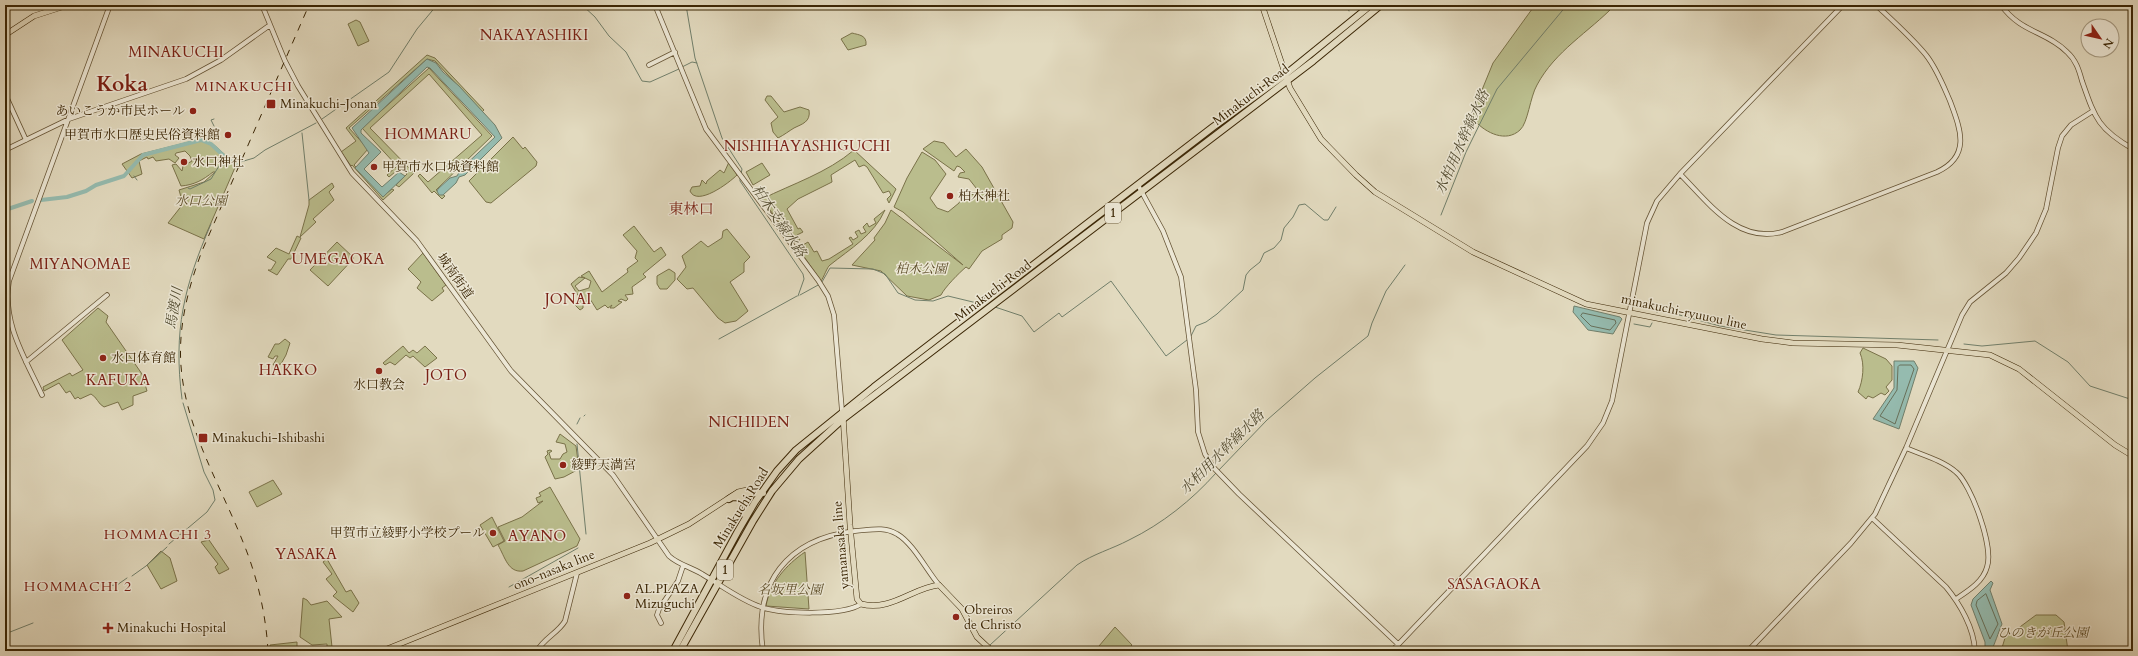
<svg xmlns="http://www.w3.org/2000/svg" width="2138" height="656" font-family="Cardo,'Noto Serif JP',serif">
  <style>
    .green { fill: #babd8d; stroke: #7a7249 }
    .water { fill: #95bbaf; stroke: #717f6b }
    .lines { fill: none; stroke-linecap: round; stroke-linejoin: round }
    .shore { stroke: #68705a; stroke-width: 1 }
    .stream { stroke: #717f6b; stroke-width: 1 }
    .canal { stroke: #95bbaf; stroke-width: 4 }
    .minor-casing { stroke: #655334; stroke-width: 5.5 }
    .major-casing { stroke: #3b2605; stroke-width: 6 }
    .highway-casing { stroke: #3b2605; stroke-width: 8 }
    .minor { stroke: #ece7d5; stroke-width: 4 }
    .major { stroke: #e2dabf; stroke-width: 5 }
    .highway { stroke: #e2dabf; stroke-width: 6 }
    .rail { stroke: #3b2605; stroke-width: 1; stroke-dasharray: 7 7; stroke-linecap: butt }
    .poi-dot { fill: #8f2418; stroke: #ece7d5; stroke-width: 1.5 }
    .labels { text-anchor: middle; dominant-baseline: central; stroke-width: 3; stroke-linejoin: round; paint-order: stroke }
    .shield { fill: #ece7d5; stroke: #706043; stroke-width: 1 }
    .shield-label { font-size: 12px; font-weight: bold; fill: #3b2605 }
    .street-label { font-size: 13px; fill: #3b2605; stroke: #ece7d5 }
    .poi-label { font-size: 13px; fill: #3b2605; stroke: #ece7d5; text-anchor: start }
    .park-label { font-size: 13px; font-style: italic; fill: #5b4c27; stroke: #ece7d5 }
    .neighbourhood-label { font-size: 14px; letter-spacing: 1px; fill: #7a1f14; stroke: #ece7d5 }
    .water-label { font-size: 14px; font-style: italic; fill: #524b30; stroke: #ece7d5 }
    .quarter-label { font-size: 15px; fill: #7a1f14; stroke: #ece7d5 }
    .town-label { font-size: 21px; font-weight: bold; fill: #7a1f14; stroke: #ece7d5 }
  </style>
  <rect width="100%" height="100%" fill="#e2dabf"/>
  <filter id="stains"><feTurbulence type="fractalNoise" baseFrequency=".005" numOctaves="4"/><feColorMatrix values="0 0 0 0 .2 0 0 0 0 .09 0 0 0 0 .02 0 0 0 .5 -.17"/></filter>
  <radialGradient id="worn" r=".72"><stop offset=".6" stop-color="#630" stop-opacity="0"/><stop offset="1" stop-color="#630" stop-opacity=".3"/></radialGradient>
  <!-- green -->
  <path class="green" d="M1535 5H1615C1589 32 1555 51 1537 85 1530 97 1528 123 1520 130 1506 143 1486 133 1475 121L1473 116 1475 107 1493 63Z
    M356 20 360 22 369 41 358 46 348 24Z
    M852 33C859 35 867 35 866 45L848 50 841 39Z
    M427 55 435 58 484 110 482 112 435 61 427 59 349 128 368 149 354 165 383 196 392 189 394 190 383 200 352 165 351 166 341 152 356 141 346 128Z
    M429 68 492 136 436 190 445 196 442 199 434 191 432 193 418 176 420 174 428 182 482 135 429 74 370 128 414 173 399 187 396 185 407 174 401 167 389 177 387 175 397 166 362 128Z
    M767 96H771L784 112 800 107 809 110C811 122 802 124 794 128 789 131 784 135 778 138L773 132 771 123 778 117 765 100Z
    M513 137 523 149 525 147 537 162 536 166 491 203 486 202 469 181Z
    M201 139 213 144 232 161 237 163 204 239 168 223 183 204 179 190 204 182 215 172H213C203 180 194 185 181 186L172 165 176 164 182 171 183 166 192 161 190 156 185 151 176 153 175 155 179 158 175 163 169 159 156 161 153 157 148 159 147 157 139 161 142 174 132 178 122 164 141 154Z
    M934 141 944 143 956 157 966 149 982 167 1013 222 1012 228 1002 235V239L982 251 969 269 966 267C959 273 945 287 941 295L929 300 907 296 881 271 852 265 875 240 874 238 885 223 891 210 963 265 903 212 894 207 907 178 922 152 935 160 946 174 930 198 937 208 948 212 959 203 965 192 977 196 980 193 969 179 958 177 960 173 965 172 960 167 957 166 954 171 923 149Z
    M854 150 896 189 889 203 887 199 891 195 889 191 883 193 867 167 864 165 859 167 855 160 831 175 832 182 798 199 787 209 798 229 800 228 803 232 797 235 800 240 794 243 762 199C792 184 827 173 854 150Z
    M729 162 737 175C729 183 697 207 690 191L692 187 700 186 702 180 706 184 707 181 720 170 724 173Z
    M762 163 770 175 753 185 746 172Z
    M332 183 334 187 329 192 334 200 313 219 316 222 300 237 309 205V200Z
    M885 210C874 235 850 249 830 265 827 267 824 277 821 281L798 248 808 242 814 252 817 251 822 261 829 259 853 244 849 238 851 237 853 240 858 237 855 232 859 230 861 234 866 232 863 227 867 223 869 227 876 223 874 219Z
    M634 226 654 252 661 247 666 255 643 274 646 277 632 287 633 294 625 295 628 299 626 301 621 299 618 301 622 302 614 308H610L612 305 608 308 605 305 597 310 590 299 583 303V308L580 310 575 305 581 300 571 284 579 277 585 278 575 286 579 291 589 288 591 281 581 276 589 271 602 292 628 272 627 269 638 261 635 258 637 251 623 235Z
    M727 229 750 257 744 263V272L730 282 748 311 736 321 725 323 718 318 693 288 687 289 677 279 686 267 682 256 701 241 708 247 722 238 723 231Z
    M297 236 301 238 291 259H288L277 275 268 270H271L276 262 267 257 276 248 289 254Z
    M337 242 354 258 328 286 310 270Z
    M423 253 446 285 442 288 444 291 432 301 417 288 421 282 408 269Z
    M669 269 675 273V280L667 289H660L657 284V276Z
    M98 308 108 316 106 322 142 374 147 391 133 396V405L122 410 118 402 104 407C98 404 97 397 91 394L80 399 78 397 75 399 70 391 66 393 59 383 44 391 43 387 70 373 72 376 83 370 62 340Z
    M285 339 290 343 286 355 281 364 273 365 278 356H275L273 359 268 357 275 344H279Z
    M403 346 409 353 413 350 417 353 425 346 437 358 425 367 413 356 410 358 406 355 395 365 390 362 385 365 383 363Z
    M1863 348 1886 359 1892 366V380L1886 387 1889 391 1885 395 1881 393 1873 398 1868 396 1866 399 1858 392C1863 381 1865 364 1860 353Z
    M560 434 576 446 579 469 564 477 555 479 545 457 548 454 547 451 550 450 552 451 549 453 551 459H560L563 454 567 452 565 444 556 442Z
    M273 480 282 494 257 507 249 492Z
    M550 487 580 539 577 546 523 571C508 573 505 557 498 545L505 541 498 527 522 517 543 501 538 503 536 498 541 496 539 493Z
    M492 517 504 541 493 547 480 525Z
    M209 540 229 569 219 574 215 567 218 564 201 542Z
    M161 551 170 558 177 581 161 589 147 565Z
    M805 552 809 609 766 606C770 583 786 565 805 552Z
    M327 559 346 592 351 590 359 603 353 612 333 596 337 592 326 579 332 574 323 562Z
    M303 598 307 600 311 605 327 601 342 617 329 619 332 647 327 648V644L312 645 300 637Z
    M2036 615H2056L2064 622 2068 651H2001L2005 638Z
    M1115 627 1132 645 1126 651H1099V646Z
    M297 642V651H270V645Z"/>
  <!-- water -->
  <path class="water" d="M427 59 436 63 443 72 459 86 495 125 502 138 465 175 459 177 456 183 443 195H439L437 191 438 189 450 178 457 176 461 169 495 137 430 68 427 67 361 130V133L381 152 364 169 382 187 399 172 405 176 383 197 355 168 369 153 352 128Z
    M1574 306 1620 317 1622 319 1613 334 1588 330 1573 312Z
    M1894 361H1914L1918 368 1899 429 1873 419 1894 388Z
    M1991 581 1993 583 1990 590 2002 624C1998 633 1995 644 1991 651H1985V642L1971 605 1973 599Z"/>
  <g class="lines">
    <!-- shore -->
    <path class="shore" d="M1583 313 1615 320 1616 323 1610 330 1591 326 1581 316Z
      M1900 365H1911L1914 369 1895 424 1880 416 1897 390 1898 367Z
      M1986 594 1998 624 1990 639 1976 605 1977 601Z"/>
    <!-- stream -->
    <path class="stream" d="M582 5 595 17 609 36 626 52 642 81 650 82 679 69
      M686 5 695 58 722 138 742 169 741 174
      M1347 5 1349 11
      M682 67 692 62 697 63
      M322 119 389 72 417 29 437 5
      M214 126 211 120 214 119
      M302 133 309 200
      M237 163 254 158 265 150 316 123
      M130 170V171
      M134 176 137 180
      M740 177V181L803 274 804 279 798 296
      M188 188 190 189 211 179 219 166 226 165 230 160
      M1441 215 1466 152 1497 89 1567 5
      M822 282 830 268 873 269 885 274 898 293 915 300 933 301 948 296 977 303
      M800 295 820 284
      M995 307 1022 316 1034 332 1059 313 1062 317 1111 281 1166 356 1187 340
      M1657 312 1661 310 1720 326 1776 335 1938 340
      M1634 324 1650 327 1652 323
      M1191 336 1196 326 1206 322 1217 314 1243 290 1246 275 1250 270 1260 262 1264 253 1274 248 1281 240 1284 228 1293 217 1299 205 1305 204 1324 220H1328L1336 207
      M719 339 797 296
      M1964 344 1982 346 2035 341 2068 362 2090 386 2133 400
      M182 399C173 331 184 286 211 224
      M584 416 585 415
      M577 424 580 418
      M577 444 586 534
      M1218 471 1267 420 1315 378 1368 336 1372 323 1386 291 1405 265
      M169 544 207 512 215 500 213 490 204 472 183 403
      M132 576 146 566 167 547
      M103 586 117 585 127 578
      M509 587 578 548
      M5 634 33 623
      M990 645 1077 565C1093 554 1112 549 1129 540 1162 524 1192 500 1216 473
      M983 651 986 648"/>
    <!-- canal -->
    <path class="canal" d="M41 200 67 197 86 191 96 185 124 176 143 155 201 140 211 144 225 157 237 163
      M5 210 32 201"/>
    <!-- minor casing -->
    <g class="minor-casing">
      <path id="minor" d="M262 5 285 61 298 86 352 173 417 241 511 371 613 475 669 556C679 565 691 567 702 574 721 585 740 600 761 607 782 614 843 616 861 604
        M655 5 706 129 818 280 828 296 834 315 842 411
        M2001 5C2021 33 2046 31 2067 52 2076 60 2079 70 2082 81 2095 118 2098 129 2133 149
        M649 65 675 52
        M5 94 26 140
        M5 150 69 119 186 79 221 60 270 25
        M1680 174C1708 202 1737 244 1782 232L1937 172C1972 156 1960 128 1950 101 1943 85 1937 69 1926 55 1911 37 1893 21 1876 5
        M1138 185 1163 231 1181 277 1196 390 1198 432 1205 454 1213 467 1239 494 1398 644
        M26 362 107 295
        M42 395C25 358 2 323 9 281L110 5
        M1906 448C1922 455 1942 460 1956 472 1971 484 1994 547 1987 567 1983 582 1968 591 1956 599
        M1872 518 1946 587C1960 604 1974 628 1975 651
        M661 623 657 615 659 609 678 581 683 566
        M537 651C544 638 558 633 565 621L577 573
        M763 651C753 583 787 539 855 531 870 530 884 526 897 534 913 543 927 571 939 585
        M1392 651 1587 446 1603 423 1612 401 1647 223 1657 201 1680 174 1843 5
        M1748 651 1851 543 1875 514 1906 448 1962 315 1970 302 2006 273 2019 258 2036 233 2046 209 2058 148 2062 136 2071 125 2093 111"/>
    </g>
    <!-- major casing -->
    <g class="major-casing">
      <path id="major" d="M1262 5 1290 88 1321 139 1356 175 1375 192 1473 252 1586 304 1762 339 1793 343 1897 345 1990 355 2019 369 2115 445 2133 456
        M5 35 34 16 65 6 151 5
        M843 416 850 525 857 599 861 604C891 612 914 587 939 585L962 609 977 637 992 651
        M382 651 650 543 689 524 738 492 747 490 757 491"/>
    </g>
    <!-- highway casing -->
    <g class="highway-casing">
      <path id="highway" d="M733 497C744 497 749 505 745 515
        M729 499 739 493H763
        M673 651 738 531 755 502 777 471 796 450 874 387 1213 127 1286 74 1371 5
        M680 651 753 521 772 491 799 459 843 419 1313 61 1381 5"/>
    </g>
    <!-- minor -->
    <use href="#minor" class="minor"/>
    <!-- major -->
    <use href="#major" class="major"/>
    <!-- highway -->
    <use href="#highway" class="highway"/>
    <!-- rail -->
    <path class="rail" d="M268 651C266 614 257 576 243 542 220 484 186 430 181 366 178 327 188 288 202 251L309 5"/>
  </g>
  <!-- markers -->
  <g class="poi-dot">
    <rect x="266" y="99" width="10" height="10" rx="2"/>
    <circle cx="193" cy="111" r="4"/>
    <circle cx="228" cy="135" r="4"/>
    <circle cx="184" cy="162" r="4"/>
    <circle cx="374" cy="167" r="4"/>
    <circle cx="950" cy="196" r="4"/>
    <circle cx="103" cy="358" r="4"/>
    <circle cx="379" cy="371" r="4"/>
    <rect x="198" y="433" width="10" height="10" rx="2"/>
    <circle cx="563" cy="465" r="4"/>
    <circle cx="493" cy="533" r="4"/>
    <circle cx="627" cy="596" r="4"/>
    <circle cx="956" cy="617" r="4"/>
    <path d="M106 622h4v4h4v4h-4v4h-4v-4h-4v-4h4z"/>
  </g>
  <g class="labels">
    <!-- shield labels -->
    <g class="shield">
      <rect x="1105" y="203" width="16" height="20" rx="3"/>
      <rect x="717" y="560" width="16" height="20" rx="3"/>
    </g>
    <g class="shield-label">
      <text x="1113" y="213">1</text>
      <text x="725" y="570">1</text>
    </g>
    <!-- street labels -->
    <g class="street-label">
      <text transform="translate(1251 95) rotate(-37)">Minakuchi Road</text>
      <text transform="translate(455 276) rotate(55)">城南街道</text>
      <text transform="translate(993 291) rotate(-37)">Minakuchi Road</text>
      <text transform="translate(1684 312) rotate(12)">minakuchi-ryuuou line</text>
      <text transform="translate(741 508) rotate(-58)">Minakuchi Road</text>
      <text transform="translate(841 545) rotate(-95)">yamanasaka line</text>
      <text transform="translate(554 570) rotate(-22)">ono-nasaka line</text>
    </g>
    <!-- poi labels -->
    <g class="poi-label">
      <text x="280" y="104">Minakuchi-Jonan</text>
      <text x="185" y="111" text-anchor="end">あいこうか市民ホール</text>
      <text x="220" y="135" text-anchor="end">甲賀市水口歴史民俗資料館</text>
      <text x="192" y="162">水口神社</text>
      <text x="382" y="167">甲賀市水口城資料館</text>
      <text x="958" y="196">柏木神社</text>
      <text x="111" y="358">水口体育館</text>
      <text x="379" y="385" text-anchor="middle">水口教会</text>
      <text x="212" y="438">Minakuchi-Ishibashi</text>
      <text x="571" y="465">綾野天満宮</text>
      <text x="485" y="533" text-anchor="end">甲賀市立綾野小学校プール</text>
      <text x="635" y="589">AL.PLAZA<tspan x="635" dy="15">Mizuguchi</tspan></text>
      <text x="964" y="610">Obreiros<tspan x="964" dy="15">de Christo</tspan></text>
      <text x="117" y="628">Minakuchi Hospital</text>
    </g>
    <!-- park labels -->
    <g class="park-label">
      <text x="201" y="201">水口公園</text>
      <text x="921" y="269">柏木公園</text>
      <text x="790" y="590">名坂里公園</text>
      <text x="2043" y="633">ひのきが丘公園</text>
    </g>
    <!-- neighbourhood labels -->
    <g class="neighbourhood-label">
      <text x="244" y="86">MINAKUCHI</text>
      <text x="158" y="534">HOMMACHI 3</text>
      <text x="78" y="586">HOMMACHI 2</text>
    </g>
    <!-- water labels -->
    <g class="water-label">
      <text transform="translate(1462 142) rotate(-66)">水柏用水幹線水路</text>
      <text transform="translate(779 221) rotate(56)">柏木支線水路</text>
      <text transform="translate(174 308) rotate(-80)">馬渡川</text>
      <text transform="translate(1222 452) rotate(-45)">水柏用水幹線水路</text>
    </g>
    <!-- quarter labels -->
    <g class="quarter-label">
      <text x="534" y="35">NAKAYASHIKI</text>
      <text x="176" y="52">MINAKUCHI</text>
      <text x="428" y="134">HOMMARU</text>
      <text x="807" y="146">NISHIHAYASHIGUCHI</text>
      <text x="691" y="209">東林口</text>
      <text x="338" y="259">UMEGAOKA</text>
      <text x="80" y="264">MIYANOMAE</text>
      <text x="568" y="299">JONAI</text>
      <text x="288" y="370">HAKKO</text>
      <text x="446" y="375">JOTO</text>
      <text x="118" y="380">KAFUKA</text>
      <text x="749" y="422">NICHIDEN</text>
      <text x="537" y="536">AYANO</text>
      <text x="306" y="554">YASAKA</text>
      <text x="1494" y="584">SASAGAOKA</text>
    </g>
    <!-- town labels -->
    <g class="town-label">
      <text x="122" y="84">Koka</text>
    </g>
  </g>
  <!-- margin -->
  <rect width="2138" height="656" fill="none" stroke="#e2dabf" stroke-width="20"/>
  <rect x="6" y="6" width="2126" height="644" fill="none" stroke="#3b2605" stroke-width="2"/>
  <rect x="10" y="10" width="2118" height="636" fill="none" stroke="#3b2605"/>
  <!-- north arrow -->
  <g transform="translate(2100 38) rotate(124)"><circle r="19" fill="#ece7d5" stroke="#a59a82"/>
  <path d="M0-3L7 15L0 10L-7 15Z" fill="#8f2418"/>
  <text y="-6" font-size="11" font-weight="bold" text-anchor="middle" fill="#3b2605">N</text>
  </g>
  <rect width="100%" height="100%" filter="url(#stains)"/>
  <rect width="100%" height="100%" fill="url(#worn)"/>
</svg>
